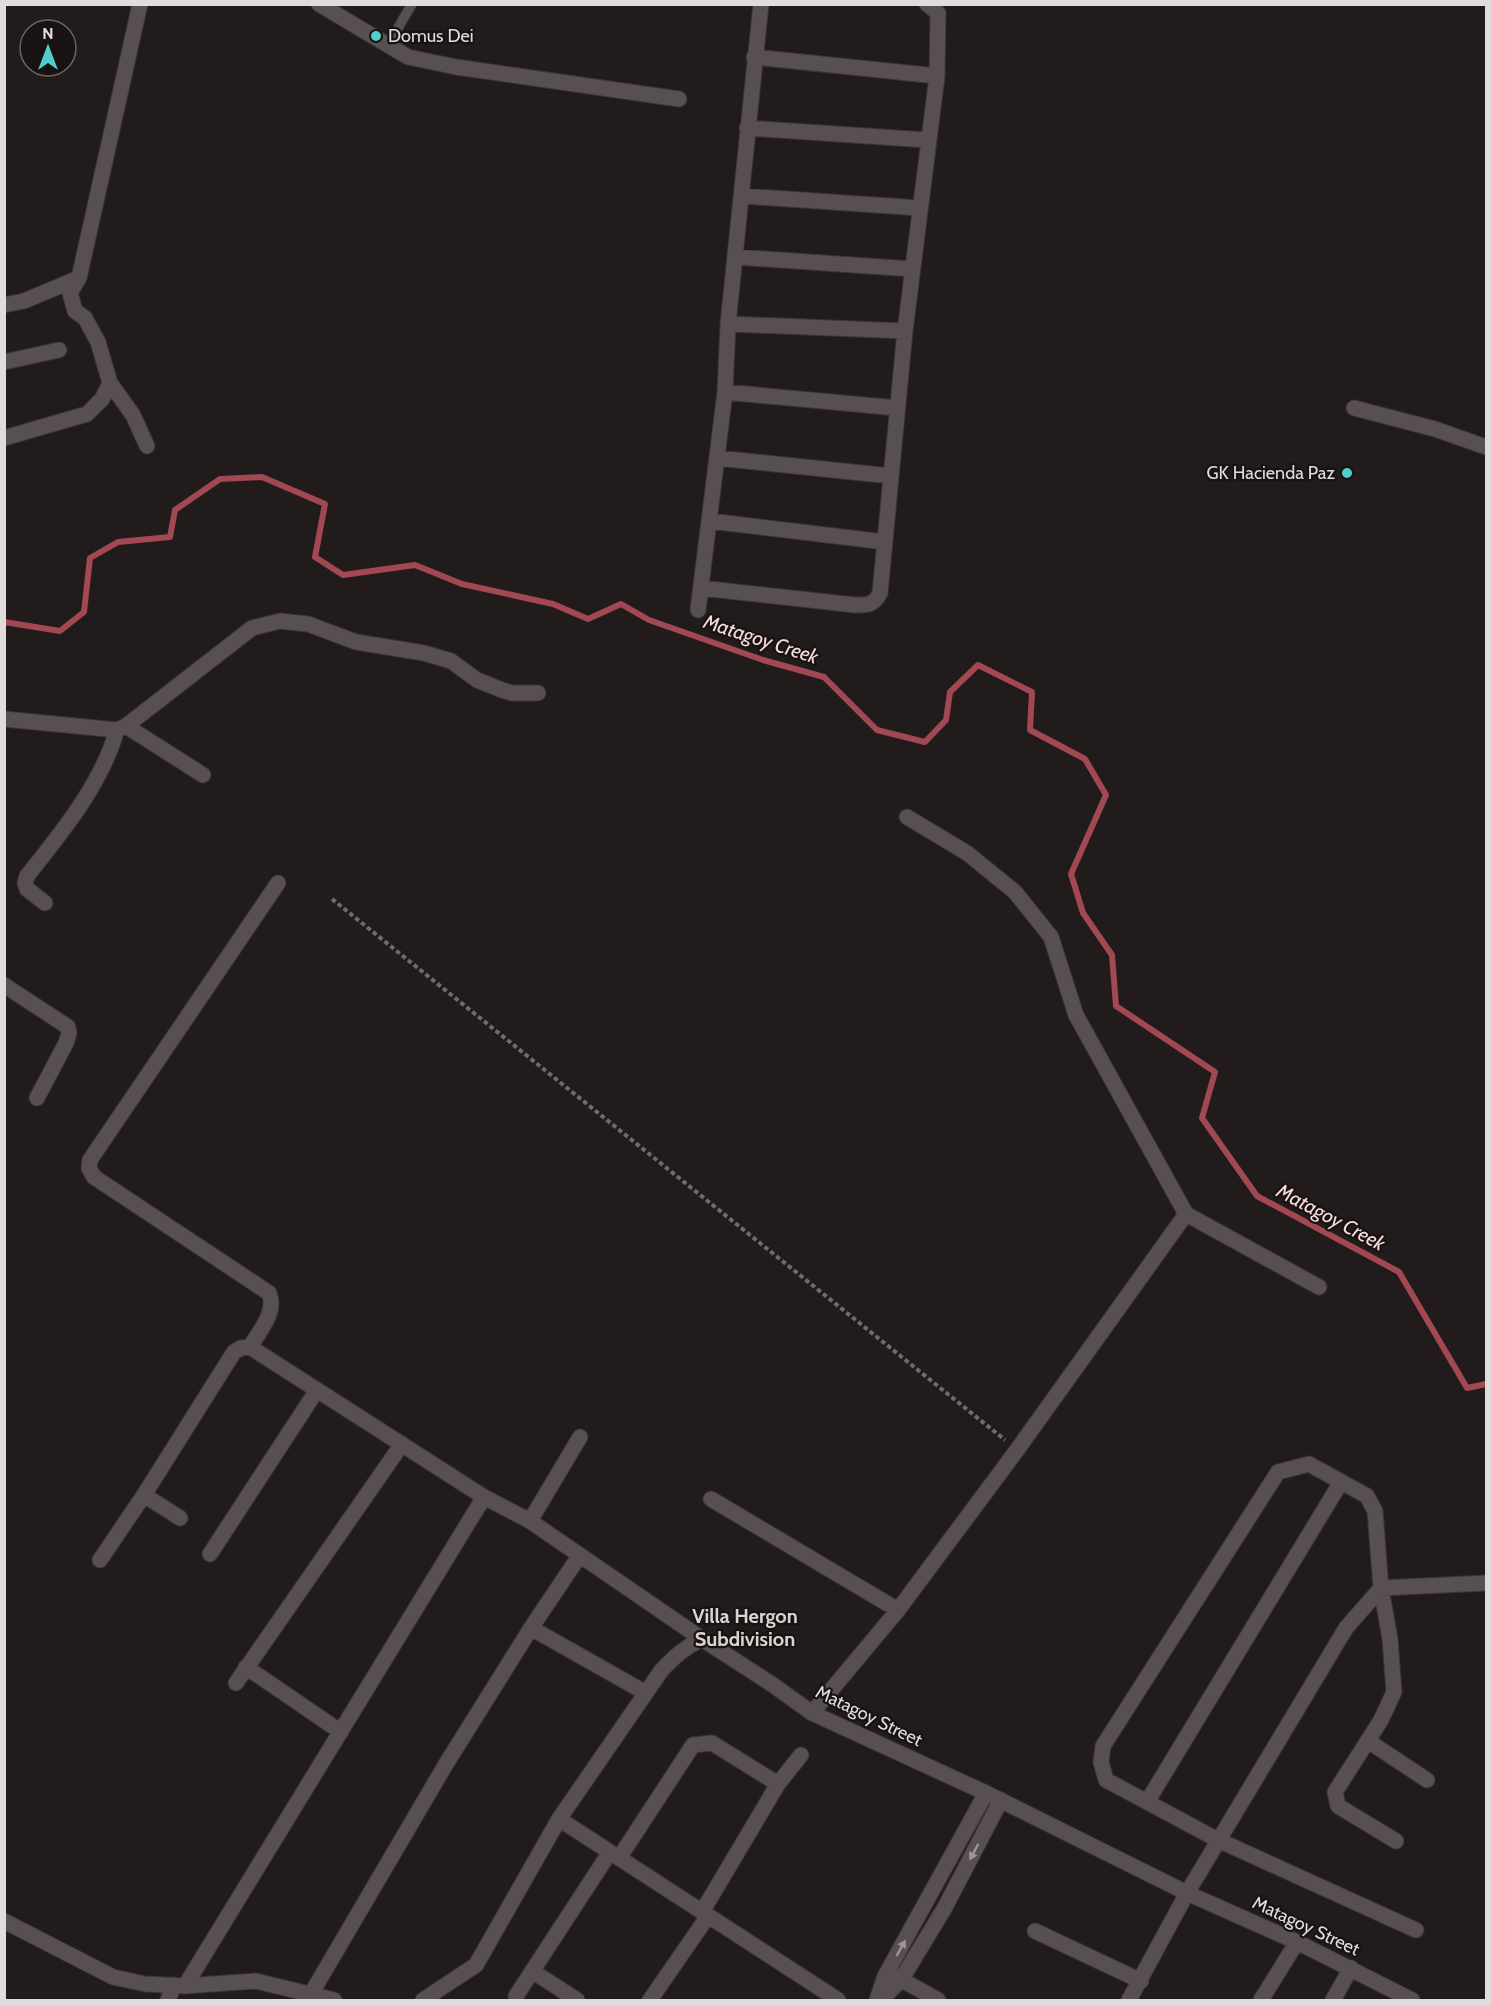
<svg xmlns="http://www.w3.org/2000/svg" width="1491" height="2005" font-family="Cabin,sans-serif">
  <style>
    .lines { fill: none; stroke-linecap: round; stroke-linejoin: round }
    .stream { stroke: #a14852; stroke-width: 6 }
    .lane-casing { stroke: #3b3535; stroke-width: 11 }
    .street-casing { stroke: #3b3535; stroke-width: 17 }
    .path { stroke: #706a6b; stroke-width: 4; stroke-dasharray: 4.5 3; stroke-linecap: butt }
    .lane { stroke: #585050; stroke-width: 9 }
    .street { stroke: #585050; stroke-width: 15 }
    .oneway { fill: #9c9696 }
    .poi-dot { fill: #52cdcd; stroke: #191213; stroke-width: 2 }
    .labels { text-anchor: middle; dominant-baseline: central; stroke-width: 4.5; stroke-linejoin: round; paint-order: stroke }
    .poi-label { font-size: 18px; fill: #e1dcdc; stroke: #191213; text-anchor: start }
    .street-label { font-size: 18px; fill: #e1dcdc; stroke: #191213 }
    .water-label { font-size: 20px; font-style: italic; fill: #f7dcdd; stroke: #191213 }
    .neighbourhood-label { font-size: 20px; font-weight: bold; fill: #dbd2d2; stroke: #191213 }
  </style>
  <rect width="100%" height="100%" fill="#221b1c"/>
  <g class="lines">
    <!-- stream -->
    <path class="stream" d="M4 622 60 631 84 612 90 558 118 542 170 537 175 510 220 479 262 477 325 504 315 557 343 575 415 565 462 584 553 604 588 619 621 604 649 620 763 660 824 677 877 730 925 742 946 720 950 692 978 665 1032 692 1030 730 1085 759 1106 795 1071 874 1083 913 1112 955 1116 1006 1215 1072 1202 1118 1257 1196 1399 1272 1467 1388 1486 1384"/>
    <!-- lane casing -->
    <g class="lane-casing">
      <path id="lane" d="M388 45 412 4"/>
    </g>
    <!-- street casing -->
    <g class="street-casing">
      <path id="street" d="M319 4 408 57 456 67 679 99
        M754 57 937 76
        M747 128 927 140
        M743 196 920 208
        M736 257 912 269
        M4 305 24 301 79 278 140 4
        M728 324 905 331
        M4 362 59 350
        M110 383 133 415 147 446
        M725 392 897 408
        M1354 408 1435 429 1486 447
        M4 438 87 414 102 399 110 383 98 342 85 318 75 311 70 293 79 278
        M717 458 891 476
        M710 521 885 542
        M701 588 855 605C868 605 874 605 880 593L905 331 937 76 938 13 927 4
        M698 610 725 392 728 324 761 4
        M4 719 117 730 126 726 252 628 280 621 308 624 356 642 424 653 451 661 477 680 502 690 512 693H538
        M126 726 203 775
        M907 817 967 853 1015 892 1051 937 1076 1015 1186 1214 1319 1287
        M45 903 27 889 25 883 27 876C62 832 101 785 117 730
        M4 985 68 1027 69 1033 66 1043 37 1098
        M144 1495 180 1518
        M484 1497 530 1521 702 1639
        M711 1499 898 1610
        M530 1521 580 1437
        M210 1554 317 1390
        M100 1560 144 1495 234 1352 241 1348 250 1347
        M531 1628 580 1555
        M246 1667 341 1732
        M236 1683 402 1444
        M812 1713 898 1610 1017 1450 1186 1214
        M1368 1741 1427 1780
        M1147 1802 1341 1482
        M559 1819 838 2000
        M1396 1841 1338 1806 1335 1792 1381 1720 1394 1692 1390 1639 1381 1588 1375 1511 1367 1496 1309 1464 1278 1472 1103 1746 1101 1762 1106 1780 1218 1840 1416 1930
        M619 1858 693 1745 712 1743 778 1784
        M702 1912 778 1784 801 1755
        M4 1921 113 1977 145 1984 185 1986 256 1981 334 2000
        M1035 1931 1141 1981
        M532 1971 577 2000
        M893 1975 938 2000
        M185 1986 484 1497 250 1347C260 1330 277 1312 269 1293L94 1177 89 1168 90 1160 278 883
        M311 1994 446 1764 531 1628 646 1693
        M516 1996 610 1852
        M168 2000 174 1985
        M423 2000 476 1965 559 1819 661 1671C674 1657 685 1647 702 1639L773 1685 812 1713 986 1793 1187 1893 1297 1942 1412 2000
        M650 2000 708 1916
        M877 2000 885 1976 986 1793
        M881 2000 901 1980 944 1909 1001 1800
        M1129 2000 1187 1893 1346 1628 1381 1588 1486 1583
        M1261 2000 1297 1942
        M1333 2000 1351 1968"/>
    </g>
    <!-- path -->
    <path class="path" d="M332 899 1005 1440"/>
    <!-- lane -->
    <use href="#lane" class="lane"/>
    <!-- street -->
    <use href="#street" class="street"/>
  </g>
  <!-- one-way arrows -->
  <defs><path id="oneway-solid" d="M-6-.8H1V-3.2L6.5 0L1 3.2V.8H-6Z" transform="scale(1.5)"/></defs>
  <g class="oneway">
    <use href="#oneway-solid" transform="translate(974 1852) rotate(118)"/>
    <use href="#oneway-solid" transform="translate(901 1948) rotate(-61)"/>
  </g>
  <!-- markers -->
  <g class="poi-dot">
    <circle cx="376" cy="36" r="6"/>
    <circle cx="1347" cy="473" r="6"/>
  </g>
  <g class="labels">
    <!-- poi labels -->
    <g class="poi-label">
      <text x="388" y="36">Domus Dei</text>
      <text x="1335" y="473" text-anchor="end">GK Hacienda Paz</text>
    </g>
    <!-- street labels -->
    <g class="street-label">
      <text transform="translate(869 1716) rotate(26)">Matagoy Street</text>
      <text transform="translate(1306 1926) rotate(25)">Matagoy Street</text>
    </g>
    <!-- water labels -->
    <g class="water-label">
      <text transform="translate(761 639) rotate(18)">Matagoy Creek</text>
      <text transform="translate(1331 1217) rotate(28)">Matagoy Creek</text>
    </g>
    <!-- neighbourhood labels -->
    <g class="neighbourhood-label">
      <text x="745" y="1616">Villa Hergon<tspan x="745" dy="23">Subdivision</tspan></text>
    </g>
  </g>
  <!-- border -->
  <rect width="1491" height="2005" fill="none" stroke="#e1dcdc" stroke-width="12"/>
  <!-- north arrow -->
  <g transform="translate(48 48)"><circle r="28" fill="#191213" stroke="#696363" stroke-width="1.5"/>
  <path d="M0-4.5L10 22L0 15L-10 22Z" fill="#52cdcd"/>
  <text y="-9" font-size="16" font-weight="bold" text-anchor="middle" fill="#e1dcdc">N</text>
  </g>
</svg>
